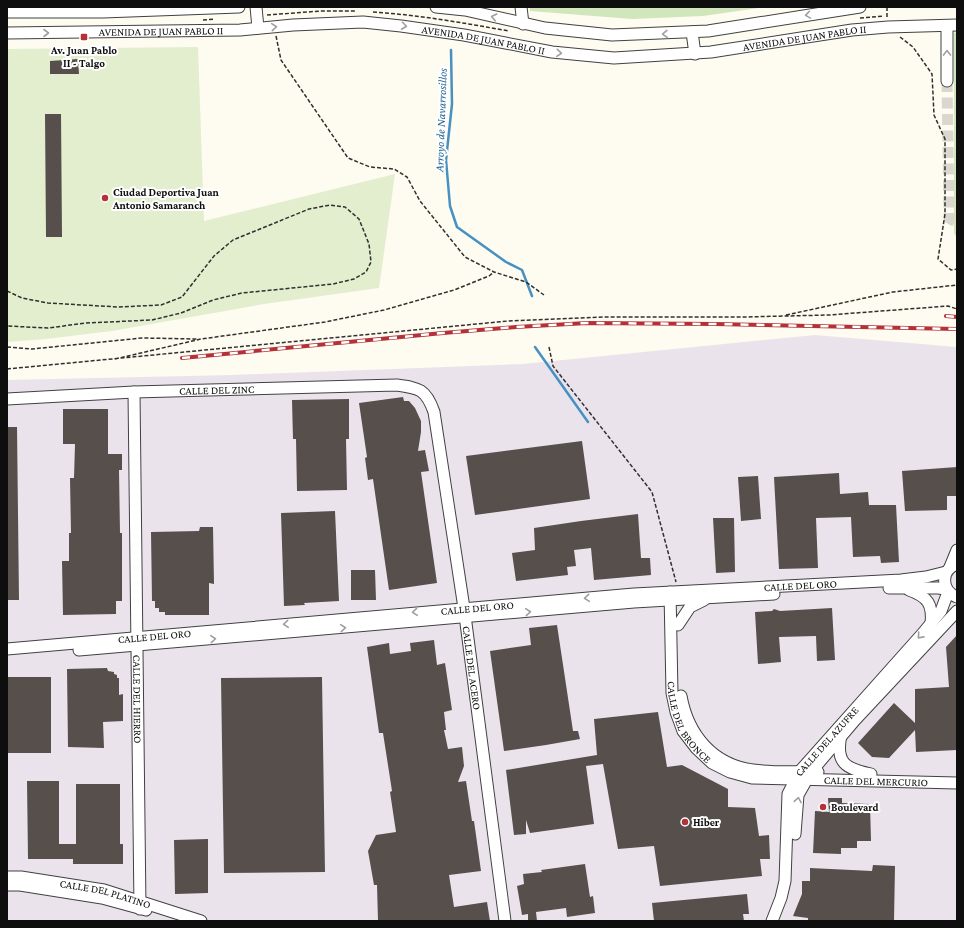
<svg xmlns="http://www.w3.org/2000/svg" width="964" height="928" font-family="'Crimson Pro',serif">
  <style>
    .industrial { fill: #ebe3ec }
    .green { fill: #d2e6bc }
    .pitch { fill: #e3eece }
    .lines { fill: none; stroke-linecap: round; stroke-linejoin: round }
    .stream { stroke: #4691c2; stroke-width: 2.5 }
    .building { fill: #564f4b }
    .minor-tunnel { stroke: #dad7cf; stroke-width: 11; stroke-dasharray: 11 5.5; stroke-linecap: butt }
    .minor-casing { stroke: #414141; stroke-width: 13 }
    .path { stroke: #303030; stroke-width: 1.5; stroke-dasharray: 4 2; stroke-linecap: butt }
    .minor { stroke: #fff; stroke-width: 11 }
    .rail-casing { stroke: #b33138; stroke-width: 4 }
    .rail { stroke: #fff; stroke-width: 2.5; stroke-dasharray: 8; stroke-linecap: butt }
    .oneway { stroke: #9f9f9f }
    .poi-dot { fill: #b33138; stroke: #fff; stroke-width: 1.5 }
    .labels { text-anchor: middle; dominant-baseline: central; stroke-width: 4; stroke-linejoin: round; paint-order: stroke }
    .street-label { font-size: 11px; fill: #0e0e0e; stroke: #fff }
    .poi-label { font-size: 11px; font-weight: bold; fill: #0e0e0e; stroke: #fff; text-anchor: start }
    .water-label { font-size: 12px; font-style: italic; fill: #216496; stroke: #fff }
  </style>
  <rect width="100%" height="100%" fill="#fefbf1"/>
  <!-- industrial -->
  <path class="industrial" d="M815 335 957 347V921H7V380L232 375 523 364Z"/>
  <!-- green -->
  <path class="green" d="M530 7H765L703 16 632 19 530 11Z
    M957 32V238L954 233V33Z"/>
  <!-- pitch -->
  <path class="pitch" d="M198 47 204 221 395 174 379 288 264 304 112 331 46 339 7 342V49Z"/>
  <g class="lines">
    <!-- stream -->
    <path class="stream" d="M451 50 452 104 446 160 450 206 457 227 506 262 522 270 532 296
      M535 347 588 422"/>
  </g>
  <!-- building -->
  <path class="building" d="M78 59 79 74H50V61Z
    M45 114H61L62 237H46Z
    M403 397 404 401H409L415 408 421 421V432L418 451 425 450 429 471 421 472 437 583 389 590 373 479 368 480 365 458 367 457 359 403Z
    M349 399V439H346L347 490 297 491 296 439H293L292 400Z
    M63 409H108V454H122V470H119L120 533H122V601H116V614L63 615 62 561H69V533H71L70 478H74L75 444H63Z
    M7 427H17L19 600H7Z
    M582 441 590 499 475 515 466 456Z
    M957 467V496H947V510L905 511 902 471Z
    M839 473 840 494 868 492 869 505H896L899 562 881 563 880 556 853 557 851 517 816 518 818 568 779 569 774 477Z
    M758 476 761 519 741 521 738 477Z
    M335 511 339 601 304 603 305 605 284 606 281 513Z
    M638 514 641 558H650L651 575 594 580 591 548 574 550 576 566 567 567 568 575 516 581 512 553 535 550 534 528 581 521Z
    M713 518H734L735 572 716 573Z
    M200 527H213L214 584 209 583V615H165V612H159V608H155V601H152L151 532 199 531Z
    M351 570H375L376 600H351Z
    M832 608 835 660 817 661 816 636 779 637 781 662 758 664 755 612 772 611 774 609 780 611Z
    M557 625 573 731H578L580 739 546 745 504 751 490 651 531 645 529 628Z
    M957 635V750L916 752 915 730 889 758 872 757 858 743 894 703 915 723V689L949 687 946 647Z
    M434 640 437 665 445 663 452 710 444 712 446 730H444L448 749 462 747 464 766 458 782 466 781 472 821H474L481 871 449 875 454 907 487 902 490 921H378L377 885H374L368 851 376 835 396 832 390 792 392 791 383 733H379L367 647 389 643 390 654 411 651 410 643Z
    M107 668 108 671 114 672V674L117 675V678H119V695L123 694V721L103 722 104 748 68 747 67 669Z
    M7 677H51V753H7Z
    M322 677 325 872 224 873 221 678Z
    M658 712 667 767 682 765 728 789V807L755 808 759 836 769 835 770 859H760L762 876 660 886 654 846 618 849 603 764 586 766 594 824 530 833 526 820V834L514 835 506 770 597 755 594 719Z
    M27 781H59V844H76V784H120V844H123V864H73V859H28Z
    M828 798H842V803L870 804 871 841H857V848H841V854L813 853 815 811 829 812Z
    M208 839V893L175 894 174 840Z
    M585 864 590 897 593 896 595 913 567 917 566 908 536 912 537 921H528V914L522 915 517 886 524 884 523 874 542 872 541 870Z
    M873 865 895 866 894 921H808V918L793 916 802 894V881H810V868L872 871Z
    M747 894 749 914H743L744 921H654L652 903Z"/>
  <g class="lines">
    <!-- minor-tunnel -->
    <path class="minor-tunnel" d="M947 81 949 214V218L952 220 957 221"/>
    <!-- minor casing -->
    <g class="minor-casing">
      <g id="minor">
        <path d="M256 7 258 28"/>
        <path d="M436 7 465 10 545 28 612 35 708 31 860 7"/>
        <path d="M521 7 523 24"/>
        <path d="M7 12H103L239 7"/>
        <path d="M947 26V81"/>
        <path d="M692 32 695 54"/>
        <path id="s1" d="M7 33 240 30 293 25 363 22 401 26 464 35 552 52 614 58 711 52 852 30 888 27 957 25"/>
        <path id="s2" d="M134 392 140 909"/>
        <path id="s3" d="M7 399 134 392 397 385C419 388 426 389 434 412L464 608 505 921"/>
        <path d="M957 564C940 570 941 591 957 597"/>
        <path d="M950 567 957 550"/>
        <path d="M889 588H938L946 589"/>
        <path d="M909 590C928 597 933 604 931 624"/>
        <path id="s4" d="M670 592 672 693 676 712 683 731 696 748 712 763 730 772 752 778 957 783"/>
        <path d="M678 625 690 607 704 600"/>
        <path id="s5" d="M7 649 634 594 901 580 926 577 946 572"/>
        <path d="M79 650 634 602 774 594"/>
        <path d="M681 696C688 735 713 765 753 770 775 773 797 771 818 772"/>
        <path d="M841 735C835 763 846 769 871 774"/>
        <path d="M795 834 798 795 811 772 855 720 957 611"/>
        <path id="s6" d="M7 877H21L104 890 201 921"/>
        <path d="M7 885H20L102 898 146 910"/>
        <path id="s7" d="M772 921 781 898 785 881 788 794 800 771 923 633 941 611 948 592"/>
      </g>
    </g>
    <!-- path -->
    <path class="path" d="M887 7V17
      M373 12C419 15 464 23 509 31
      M267 15 321 11H355
      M860 18 884 16
      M203 20 215 19
      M276 36 281 60 348 158 370 167 394 169 407 177 420 201 465 257 494 272 526 282 544 295
      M900 37 913 47 932 74 934 115 945 139V214L938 259 951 270 957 269
      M7 291 22 298 48 303 118 307 161 305 182 297 214 256 233 240 309 209 330 205 345 207 359 219 369 244 371 262 366 272 354 279 333 284 242 293 213 300 181 313 152 320 86 323 48 328 7 326
      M786 315 893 292 957 285
      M7 347 32 349 142 338 197 339
      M549 347 553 366 652 492 676 582
      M115 359 201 339 325 322 384 310 454 290 489 276 494 272
      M7 369 508 321 605 317H744L829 315 948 306 957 309"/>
    <!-- minor -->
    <use href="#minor" class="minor"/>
    <!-- rail casing -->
    <g class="rail-casing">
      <path id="rail" d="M946 316 957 317
        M182 358 443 333 516 327 587 323 715 324 957 329"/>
    </g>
    <!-- rail -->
    <use href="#rail" class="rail"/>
  </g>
  <!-- one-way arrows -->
  <defs><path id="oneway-chevron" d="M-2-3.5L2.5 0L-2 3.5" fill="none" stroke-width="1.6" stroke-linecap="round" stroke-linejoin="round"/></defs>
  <g class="oneway">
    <use href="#oneway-chevron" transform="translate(808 15) rotate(171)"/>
    <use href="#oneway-chevron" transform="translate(494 17) rotate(-167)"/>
    <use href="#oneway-chevron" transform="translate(404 26) rotate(7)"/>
    <use href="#oneway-chevron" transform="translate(274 27) rotate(-5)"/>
    <use href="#oneway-chevron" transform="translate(46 33)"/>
    <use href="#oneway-chevron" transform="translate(665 34) rotate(178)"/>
    <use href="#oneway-chevron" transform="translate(559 53) rotate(5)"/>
    <use href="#oneway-chevron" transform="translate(947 53) rotate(-91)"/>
    <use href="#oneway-chevron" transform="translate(587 598) rotate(175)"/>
    <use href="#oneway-chevron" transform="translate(415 612) rotate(175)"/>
    <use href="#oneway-chevron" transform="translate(528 612) rotate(-5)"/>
    <use href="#oneway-chevron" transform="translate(286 624) rotate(175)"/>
    <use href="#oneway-chevron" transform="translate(343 628) rotate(-5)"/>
    <use href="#oneway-chevron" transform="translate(920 636) rotate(132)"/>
    <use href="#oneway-chevron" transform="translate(213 639) rotate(-5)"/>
    <use href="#oneway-chevron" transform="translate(798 800) rotate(-80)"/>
  </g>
  <!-- markers -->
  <g class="poi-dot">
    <rect x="80" y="33" width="8" height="8" rx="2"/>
    <circle cx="105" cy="198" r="4"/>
    <circle cx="823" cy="807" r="4"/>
    <circle cx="685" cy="822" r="4"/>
  </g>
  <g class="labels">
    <!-- street labels -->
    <g class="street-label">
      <text stroke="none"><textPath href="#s1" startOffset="154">AVENIDA DE JUAN PABLO II</textPath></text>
      <text stroke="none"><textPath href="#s1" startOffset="802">AVENIDA DE JUAN PABLO II</textPath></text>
      <text stroke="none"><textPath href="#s1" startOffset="478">AVENIDA DE JUAN PABLO II</textPath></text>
      <text stroke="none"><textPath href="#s3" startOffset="210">CALLE DEL ZINC</textPath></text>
      <text stroke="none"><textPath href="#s5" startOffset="796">CALLE DEL ORO</textPath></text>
      <text stroke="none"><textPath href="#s5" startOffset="472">CALLE DEL ORO</textPath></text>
      <text stroke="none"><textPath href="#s5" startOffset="148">CALLE DEL ORO</textPath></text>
      <text stroke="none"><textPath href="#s3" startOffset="699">CALLE DEL ACERO</textPath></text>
      <text stroke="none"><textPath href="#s2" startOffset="307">CALLE DEL HIERRO</textPath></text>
      <text stroke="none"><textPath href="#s4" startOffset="135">CALLE DEL BRONCE</textPath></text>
      <text stroke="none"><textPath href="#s7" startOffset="195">CALLE DEL AZUFRE</textPath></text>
      <text stroke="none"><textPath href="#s4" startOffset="351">CALLE DEL MERCURIO</textPath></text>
      <text stroke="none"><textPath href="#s6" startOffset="100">CALLE DEL PLATINO</textPath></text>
    </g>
    <!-- poi labels -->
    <g class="poi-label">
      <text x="84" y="50" text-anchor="middle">Av. Juan Pablo<tspan x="84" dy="13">II - Talgo</tspan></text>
      <text x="113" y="192">Ciudad Deportiva Juan<tspan x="113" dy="13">Antonio Samaranch</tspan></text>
      <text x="831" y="807">Boulevard</text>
      <text x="693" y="822">Hiber</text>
    </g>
    <!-- water labels -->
    <g class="water-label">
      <text transform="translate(441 120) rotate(-88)">Arroyo de Navarrosillos</text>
    </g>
  </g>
  <!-- border -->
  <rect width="964" height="928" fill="none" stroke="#0e0e0e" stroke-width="16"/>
</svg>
